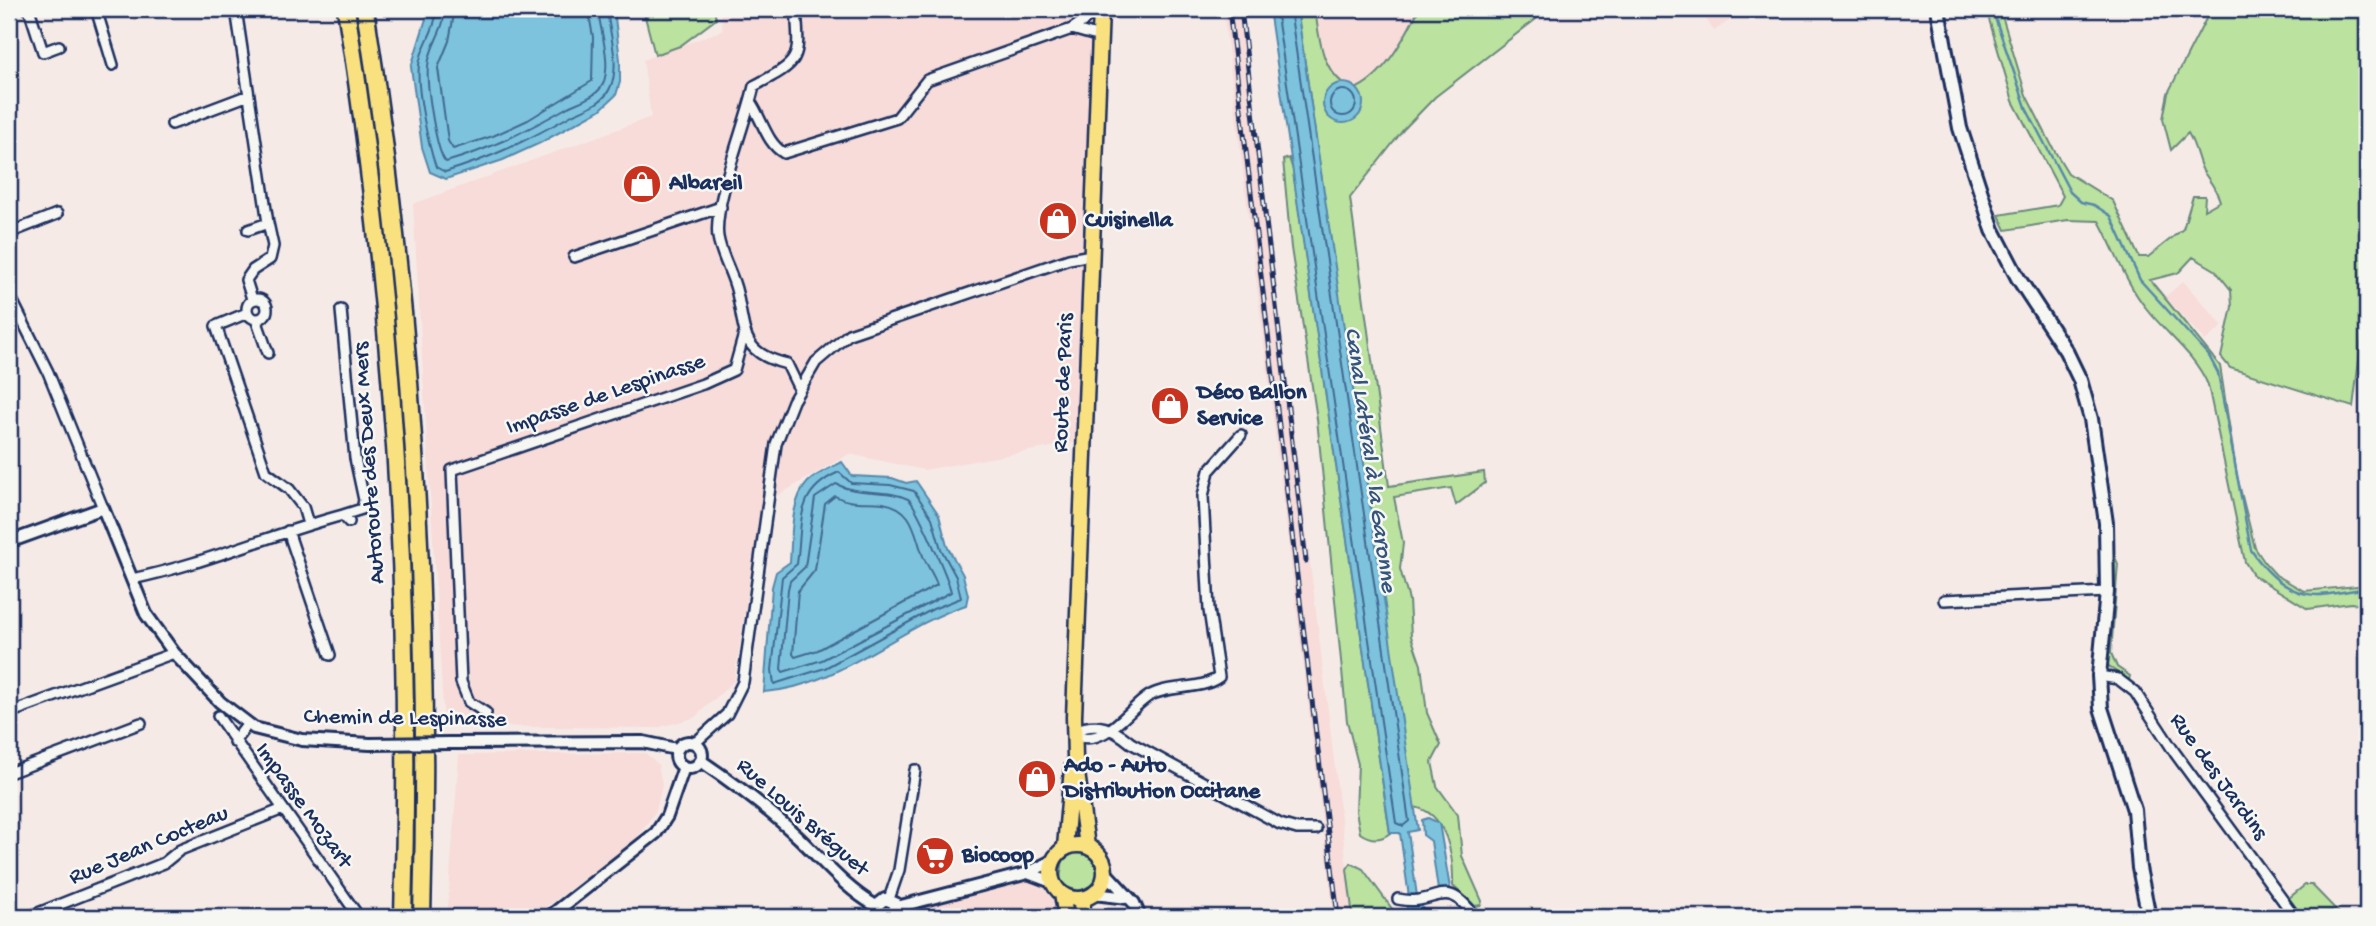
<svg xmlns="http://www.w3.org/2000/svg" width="2376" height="926" font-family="'Gochi Hand',sans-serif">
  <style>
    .built { fill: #f7dcd9 }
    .green { fill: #bbe29e; stroke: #6b887e; stroke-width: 2 }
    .water { fill: #7dc3de; stroke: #5688ab; stroke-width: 2 }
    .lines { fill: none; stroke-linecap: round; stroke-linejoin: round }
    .shore { stroke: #426a91; stroke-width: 2 }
    .stream { stroke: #5688ab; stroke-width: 2.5 }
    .minor-casing { stroke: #1b2f5e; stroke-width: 14 }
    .tertiary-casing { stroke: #1b2f5e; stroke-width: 16 }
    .secondary-casing { stroke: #1b2f5e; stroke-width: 18 }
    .primary-casing { stroke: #1b2f5e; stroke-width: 19 }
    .motorway-casing { stroke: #1b2f5e; stroke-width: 21 }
    .minor { stroke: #f6f6f2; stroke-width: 9 }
    .tertiary { stroke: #f6f6f2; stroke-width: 10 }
    .secondary { stroke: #f6f6f2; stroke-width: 12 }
    .primary { stroke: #fae180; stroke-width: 14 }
    .motorway { stroke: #fae180; stroke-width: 16 }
    .rail-casing { stroke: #1b2f5e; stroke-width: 5 }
    .rail { stroke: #f6f6f2; stroke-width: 2.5; stroke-dasharray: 8; stroke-linecap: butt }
    .tertiary-bridge-casing { stroke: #1b2f5e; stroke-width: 16; stroke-linecap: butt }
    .tertiary-bridge { stroke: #f6f6f2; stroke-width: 10 }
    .labels { text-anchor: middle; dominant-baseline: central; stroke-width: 5; stroke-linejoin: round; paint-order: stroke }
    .poi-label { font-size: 23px; font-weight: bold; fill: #1b2f5e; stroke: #f6f6f2; text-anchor: start }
    .street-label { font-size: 23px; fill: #1b2f5e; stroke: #f6f6f2 }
    .water-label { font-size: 24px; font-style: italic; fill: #34547e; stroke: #f6f6f2 }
  </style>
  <rect width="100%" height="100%" fill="#f6eae7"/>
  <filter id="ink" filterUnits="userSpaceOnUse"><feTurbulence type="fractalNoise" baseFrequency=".0143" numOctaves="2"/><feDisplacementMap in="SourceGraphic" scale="14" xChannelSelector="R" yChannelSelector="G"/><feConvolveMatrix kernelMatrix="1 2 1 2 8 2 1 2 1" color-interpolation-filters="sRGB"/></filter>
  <g filter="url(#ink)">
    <!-- built -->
    <path class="built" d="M720 9H1092L1079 442 924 470 849 454 761 505 734 681 694 718 656 728 444 726 413 204 651 117 643 60 723 30Z
      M1223 9H1243L1353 917H1334Z
      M1315 9H1419L1403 41 1370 82 1353 90 1335 80 1322 50Z
      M1699 9H1747L1714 31Z
      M2183 281 2223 326 2205 341 2165 297Z
      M645 753 658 764 662 785 656 811 636 839 533 917H447L459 755Z
      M1024 878 1044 886 1058 907V917H908L915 907Z"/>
    <!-- green -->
    <path class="green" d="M643 9H714L716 19 680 46 655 55Z
      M1297 9H1315C1320 43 1321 72 1353 90 1385 77 1404 38 1419 9H1549L1435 97 1404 129 1350 198 1389 486 1484 472 1485 483 1456 505 1451 488 1394 497 1403 543 1400 569 1409 600 1411 636 1421 665 1427 713 1441 745 1432 762 1437 786 1458 815 1462 856 1482 901 1481 905 1475 906 1453 886C1454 858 1447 811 1413 807Z
      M1986 9H2000L2026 95 2054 150 2068 173 2113 201 2139 257H2148L2183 229 2193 196H2205L2204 210 2220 201C2216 188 2210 182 2203 171 2198 162 2196 146 2188 133L2171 150 2163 119 2168 93 2211 9H2367V298L2353 407 2230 368 2221 357 2232 307 2231 290 2215 270 2193 257 2178 273 2150 280 2220 366 2237 476 2255 548 2265 563 2276 575 2304 591 2367 585V606L2351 603 2308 609 2253 575 2245 562 2208 385C2194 353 2167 335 2146 308 2125 282 2115 250 2099 221L2068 220 2006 230 1999 215 2058 205 2063 196 2013 101Z
      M1289 158 1293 170 1390 833C1380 841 1370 840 1360 833L1356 811 1358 764 1347 721 1317 419 1291 248 1283 160Z
      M2112 550 2118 564 2111 653 2117 667 2130 676 2129 680 2106 665Z
      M1076 852 1091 856 1098 870 1094 884 1080 891 1065 887 1060 879 1063 859Z
      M1351 863 1363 869 1398 917H1353L1347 869Z
      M2305 885H2312L2343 917H2303L2289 898Z"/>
    <!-- water -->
    <path class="water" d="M429 9H614L620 60V82L616 95 600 110 540 143 503 160 446 179 430 172 422 147 411 67Z
      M1269 9H1297L1418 830 1408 832 1417 896 1427 917H1405L1409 897 1400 833H1390Z
      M1323 103a20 20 0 1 1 40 0a20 20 0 1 1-40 0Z
      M842 462 852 476 892 478 906 483 916 481 939 515 947 546 963 575 968 595 966 605C898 627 839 687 764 692L772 587 776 572 790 562C792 538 790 500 808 482 817 473 831 468 842 462Z
      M1428 818 1439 823 1450 888 1438 890 1431 841 1423 835 1422 820Z"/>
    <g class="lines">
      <!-- shore -->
      <path class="shore" d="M436 9C437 30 421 45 419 65 416 89 428 144 436 167L445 172C492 158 530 139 572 115 586 108 603 104 610 88 621 65 609 33 607 9
        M445 9C445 30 429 46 428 66 426 83 436 153 446 162 491 149 528 130 568 107 580 101 597 97 603 84 612 62 600 31 598 9
        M455 9 449 41 438 68 448 141 453 149 493 136 528 120 592 81 593 37 588 9
        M1276 9 1396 823 1403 826 1409 821 1290 9
        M1330 103a13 13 0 1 1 26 0a13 13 0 1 1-26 0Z
        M839 472 851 483 890 485 914 491 932 518 941 549 956 577 961 598 933 609 825 668 774 684 772 670 782 577 797 564C803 522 794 492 839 472Z
        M836 484C859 496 885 488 908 499 916 503 949 581 951 592L822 660 783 672 781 669 788 589 790 581 805 567 815 498Z
        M835 496C851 505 866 501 883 503 914 508 914 532 923 556 927 566 934 575 937 585L818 650 795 657 793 654 798 591 815 570 825 504Z"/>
      <!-- stream -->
      <path class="stream" d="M1992 9 2027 110 2070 192 2081 202 2094 205 2111 216 2140 280 2209 356 2218 373 2251 550C2266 572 2288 595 2317 595 2334 595 2351 589 2367 589"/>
      <!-- minor casing -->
      <g class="minor-casing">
        <path id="minor" d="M29 9 43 52 59 46
          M96 9 113 65
          M236 9 268 223 248 230
          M796 9C800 61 801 61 754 86 746 123 713 204 718 237 721 256 733 274 737 293 746 334 741 353 787 364L799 389
          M1091 9 1085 20 1072 29 1100 37
          M751 103C762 119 767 144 784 153L897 118 927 80 1072 29
          M172 124 249 95
          M9 233 57 214
          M574 257 721 207
          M9 294 48 372 103 508
          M247 309a10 10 0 1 1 20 0a10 10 0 1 1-20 0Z
          M252 299 246 280 253 270 270 259 273 246 268 223
          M341 310 355 458 364 500 362 509 343 515
          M247 313 216 326 266 472 289 489 303 507 308 524
          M256 319 268 353
          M288 531 330 655
          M132 579C204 564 272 534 343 515L349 522
          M1944 600 2107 592
          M2099 676 2118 679 2135 692 2175 753 2295 917
          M9 713 174 653
          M486 713 469 702 461 682 452 470 703 384 734 370 744 334
          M218 716 359 917
          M1075 731C1097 721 1113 728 1131 743L1280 824 1297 829H1316
          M1075 735C1105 748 1127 710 1149 696 1170 684 1200 691 1219 677L1209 610 1203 496 1209 471 1241 435
          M234 742 247 725
          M695 743 727 714 743 682 776 444 793 401 816 362 849 334 1069 259 1092 255
          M9 773 141 723
          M889 899 899 870 915 770
          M1398 899C1437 908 1444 873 1475 917
          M28 917 164 863 180 850 283 809"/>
      </g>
      <!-- tertiary casing -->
      <g class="tertiary-casing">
        <path id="tertiary" d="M9 542 103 508 146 614 174 653 220 702 254 728 302 740 370 744
          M676 755a13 13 0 1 1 26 0a13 13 0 1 1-26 0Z
          M450 743 643 742 676 749
          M701 761C735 784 769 809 799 838 824 862 845 888 876 906
          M1105 872 1134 903 1140 917
          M1028 873 1052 882
          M1094 894 1128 898
          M897 907 1028 873 1052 861
          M549 917 656 833 667 816 684 767
          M877 917 876 906 885 899 895 903V917"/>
      </g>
      <!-- secondary casing -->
      <g class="secondary-casing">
        <path id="secondary" d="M1938 9 1960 128 1993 230 2018 278 2066 351 2080 380 2091 419 2106 523 2107 592 2099 676 2101 708 2134 810 2139 868 2149 917"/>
      </g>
      <!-- primary casing -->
      <g class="primary-casing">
        <path id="primary" d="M1051 872a27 27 0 1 1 54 0a27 27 0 1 1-54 0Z
          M1087 846 1075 758 1074 717 1101 9
          M1065 847 1072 768
          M1062 894 1066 917
          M1078 917 1085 898"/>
      </g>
      <!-- motorway casing -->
      <g class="motorway-casing">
        <path id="motorway" d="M346 9C394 308 412 615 403 917
          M365 9C412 308 431 614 422 917"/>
      </g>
      <!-- minor -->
      <use href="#minor" class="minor"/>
      <!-- tertiary -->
      <use href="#tertiary" class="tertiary"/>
      <!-- secondary -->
      <use href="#secondary" class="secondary"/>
      <!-- primary -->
      <use href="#primary" class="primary"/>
      <!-- motorway -->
      <use href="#motorway" class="motorway"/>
      <!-- rail casing -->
      <g class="rail-casing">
        <path id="rail" d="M1229 9 1338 917
          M1241 9 1306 561"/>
      </g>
      <!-- rail -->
      <use href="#rail" class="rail"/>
      <!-- tertiary-bridge casing -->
      <g class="tertiary-bridge-casing">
        <path id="tertiary-bridge" d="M370 744 450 743"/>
      </g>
      <!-- tertiary-bridge -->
      <use href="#tertiary-bridge" class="tertiary-bridge"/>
    </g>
  </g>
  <!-- icons -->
  <defs>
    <g id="shop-disc" transform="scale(2.0125)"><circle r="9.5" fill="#c8321e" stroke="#f6f6f2"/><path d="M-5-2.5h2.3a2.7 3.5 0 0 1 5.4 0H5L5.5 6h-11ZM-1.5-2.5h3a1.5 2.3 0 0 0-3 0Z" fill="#fff"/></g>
    <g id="supermarket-disc" transform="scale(2.0125)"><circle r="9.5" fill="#c8321e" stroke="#f6f6f2"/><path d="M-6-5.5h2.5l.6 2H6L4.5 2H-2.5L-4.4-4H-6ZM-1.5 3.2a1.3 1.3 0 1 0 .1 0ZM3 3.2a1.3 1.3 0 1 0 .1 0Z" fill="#fff"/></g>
  </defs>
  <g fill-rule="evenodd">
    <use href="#shop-disc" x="642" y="184"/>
    <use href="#shop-disc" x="1058" y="221"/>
    <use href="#shop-disc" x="1170" y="406"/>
    <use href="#shop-disc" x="1037" y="779"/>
    <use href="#supermarket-disc" x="935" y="856"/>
  </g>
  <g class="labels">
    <!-- poi labels -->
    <g class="poi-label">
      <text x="669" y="184">Albareil</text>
      <text x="1085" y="221">Cuisinella</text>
      <text x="1197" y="393">Déco Ballon<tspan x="1197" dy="26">Service</tspan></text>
      <text x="1064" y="766">Ado - Auto<tspan x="1064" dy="26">Distribution Occitane</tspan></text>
      <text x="962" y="856">Biocoop</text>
    </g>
    <!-- street labels -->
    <g class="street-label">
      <text transform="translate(1064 383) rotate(-88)">Route de Paris</text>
      <text transform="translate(606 395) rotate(-19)">Impasse de Lespinasse</text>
      <text transform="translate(370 463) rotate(-94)">Autoroute des Deux Mers</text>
      <text transform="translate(405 719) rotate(1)">Chemin de Lespinasse</text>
      <text transform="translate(2218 777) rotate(54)">Rue des Jardins</text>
      <text transform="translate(303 806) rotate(54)">Impasse Mozart</text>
      <text transform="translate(802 818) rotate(41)">Rue Louis Bréguet</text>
      <text transform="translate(149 846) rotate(-23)">Rue Jean Cocteau</text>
    </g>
    <!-- water labels -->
    <g class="water-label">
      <text transform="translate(1369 460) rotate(82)">Canal Latéral à la Garonne</text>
    </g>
  </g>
  <!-- margin -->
  <rect width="2376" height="926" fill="none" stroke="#f6f6f2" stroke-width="35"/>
  <rect x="18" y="18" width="2341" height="891" fill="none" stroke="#1b2f5e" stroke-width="2.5" filter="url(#ink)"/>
</svg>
